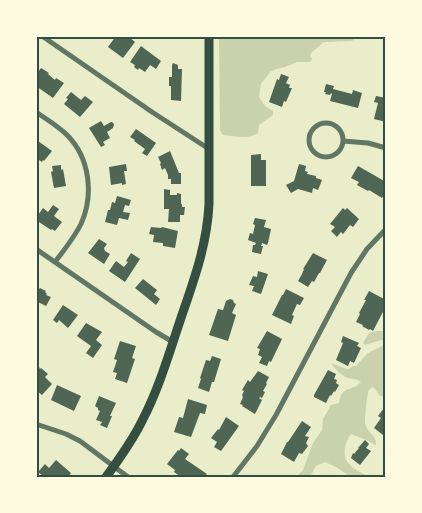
<svg xmlns="http://www.w3.org/2000/svg" width="422" height="513" font-family="'IBM Plex Sans',sans-serif">
  <style>
    .green { fill: #cad2ad }
    .building { fill: #4f6655 }
    .lines { fill: none; stroke-linecap: round; stroke-linejoin: round }
    .minor { stroke: #617663; stroke-width: 5 }
    .secondary { stroke: #344e41; stroke-width: 9 }
    .neatline { fill: none; stroke: #344e41; stroke-width: 2 }
  </style>
  <rect width="100%" height="100%" fill="#e9edc9"/>
  <!-- green -->
  <path class="green" d="M219 36H358L352 41 324 42 311 53 310 56 312 59 310 62H297L285 67 276 69 270 72 261 84 259 97 265 106 273 111V115L259 125 258 133C248 140 234 136 223 135L220 130Z
    M377 331H386V397L380 396 375 389 372 387C369 390 368 390 368 394 366 400 365 418 365 423 367 433 377 435 376 445 366 439 360 438 351 434 345 442 341 457 350 465 353 469 360 472 364 474L365 477H351L336 467 325 462 316 466 310 477H296L303 470 313 443 322 430 323 419 331 405 339 403C342 384 351 393 361 382 355 378 354 380 348 378 342 376 334 368 331 363L347 369H349L353 366H356L368 353 382 346 384 343V341L381 340 365 345 363 343 369 333Z"/>
  <!-- building -->
  <path class="building" d="M116 36H128L135 42 123 58 108 47Z
    M141 46 161 61 156 69 150 65 145 72 139 68 138 70 134 67 135 65 130 62Z
    M173 63 178 65V69H182L181 101 171 100V86H169V77H172V65Z
    M41 68 49 73 48 74 55 80 56 78 64 83 53 98 36 86V75Z
    M281 74 289 77 286 83 290 85 289 88H292L286 102 284 101 282 107 269 102 277 79 279 80Z
    M326 84 334 86 333 89 352 94 353 90 362 93 358 108 330 101 332 94 331 93 330 95 325 94 326 92H324Z
    M71 92 81 100 85 96 93 102 80 117 64 104 68 99 66 98Z
    M376 96 386 98 385 106 386 107V122L374 119 378 103 374 102Z
    M101 121 104 126 111 122H112L114 124 113 128 107 132 110 138 103 142 105 145 101 147 89 128Z
    M136 129 156 143 147 156 142 153 145 149 134 141 135 140 130 137Z
    M38 141 52 151 44 161 43 160 42 162 36 158V143Z
    M170 151 179 173H181V184H171V179H168V175L165 168 162 170 160 164 161 163 158 157Z
    M261 154V160H266V186H251V155Z
    M126 164 127 171H124L126 184 122 185V183L111 185 109 167Z
    M299 164 306 166 305 171 308 172 307 174 316 176V178L322 180 318 190 313 188 312 193 298 189 291 193 286 185 294 181Z
    M61 165V170L63 169 66 186 54 188 51 172 53 171 52 166Z
    M358 166 386 182V191L382 198 369 190 368 191 357 185 359 182 351 178Z
    M164 189 170 190V195H177V193L181 194V204H182V207H185L184 215H180V222H168L169 209H164Z
    M117 196 131 200 129 206 125 205 123 212 130 213 128 220 119 218 117 225 105 222 108 210H110L112 202 115 203Z
    M53 205 59 209 54 216 62 222 55 231 52 229 51 230 36 220V218L43 208 48 212Z
    M343 208 345 210 347 208 359 219 353 227 350 225 343 234 341 232 337 237 331 231 335 227 330 224Z
    M255 218 266 220 264 227 271 229 268 243 267 245 262 243 261 246H263L261 254 252 252 253 245H255L256 243 248 240 250 233 253 234 255 225 253 224Z
    M151 227 161 228 162 227 178 231 175 248 163 246V243L153 242 154 235 149 234Z
    M99 239 107 244 104 248 105 251 110 254 104 264 88 253Z
    M131 253 140 259 125 282 109 271 116 261 124 267 128 262 126 261Z
    M313 253 327 260 320 273H319L314 282 312 281 308 287 298 281 302 274 304 269H303Z
    M258 271 268 274 261 294 252 291 254 286 249 285 253 276 257 277Z
    M143 279 157 290 154 294 160 299 156 305 135 288Z
    M36 287 39 289 40 288 46 291 45 292 47 294 46 295 51 297 46 306 36 301Z
    M286 289 304 298 300 305 297 304 292 315 294 316 291 324 272 315 282 295H283Z
    M369 291 386 300V304L384 307 385 308 373 331 370 329 369 330 362 326 363 325 356 322 360 314 359 313 366 300H364Z
    M230 299 233 300 234 303 236 304 232 313 236 315 228 341 209 335 218 309 223 310 226 301Z
    M63 305 78 315 68 328 59 320 57 323 53 320Z
    M86 323 102 332 96 340 102 345 93 358 86 353 91 346 77 336Z
    M267 331 282 339 271 362 269 361 267 366 259 363 262 357 258 355 260 349 257 348Z
    M343 336 359 343 357 346 361 348 354 363 350 361 348 366 336 360 343 343 341 342Z
    M120 341 136 346 132 358 135 359 127 383 115 379 117 373 113 372 117 360 114 359Z
    M212 356 221 359 214 382H212L209 392 198 388 201 379 200 378 206 360 210 361Z
    M36 367H39L40 369 41 368 48 374 45 377 52 384 42 395 36 390Z
    M328 370 336 374 334 379 337 380 336 383 339 385 335 392 334 391 331 396 330 395 326 403 314 397V395Z
    M258 371 269 377 266 383 267 384 263 391 265 392 262 398 260 397 259 398 262 400 255 414 242 406 243 405 240 404 243 397 242 395 244 391 242 390 248 380 250 382Z
    M57 385 81 396 74 411 51 400Z
    M99 396 116 403 110 416H112L107 428 100 425 102 422 96 420 100 411 98 410V408L95 406Z
    M188 399 207 405 205 414 200 413 191 437 174 432 179 417 183 418Z
    M384 408 386 409V431L383 435 374 428 381 418 378 416Z
    M226 417 239 426 221 451 214 447 217 442 211 438 218 429 219 430Z
    M302 421 311 427 305 436 309 437 306 443 308 446 302 454 299 453 294 462 281 454 287 442H288Z
    M365 440 369 444 366 448 371 451 360 465 351 458 353 453 354 454 359 448H358Z
    M181 448 189 454 185 459 207 474 204 477H181L174 472 175 470 167 464 178 450 179 451Z
    M56 460 71 473 68 477H51L50 475 49 477H44L38 472 45 464 49 468Z"/>
  <g class="lines">
    <!-- minor -->
    <path class="minor" d="M42 36 152 112 209 149
      M36 112C46 119 58 126 67 135 90 158 94 195 81 224 74 238 64 250 55 262
      M309 140a17 17 0 1 1 34 0a17 17 0 1 1-34 0Z
      M343 141 368 143 386 148
      M36 249 156 332 173 342
      M36 424 66 434 80 441 128 477
      M233 477 257 446 276 415 351 273 367 249 386 229"/>
    <!-- secondary -->
    <path class="secondary" d="M106 477C120 458 133 440 143 419 160 386 170 350 182 315 195 277 207 244 209 204V36"/>
  </g>
  <!-- border -->
  <rect width="422" height="513" fill="none" stroke="#fefae0" stroke-width="75"/>
  <rect x="38" y="38" width="346" height="438" class="neatline"/>
</svg>
